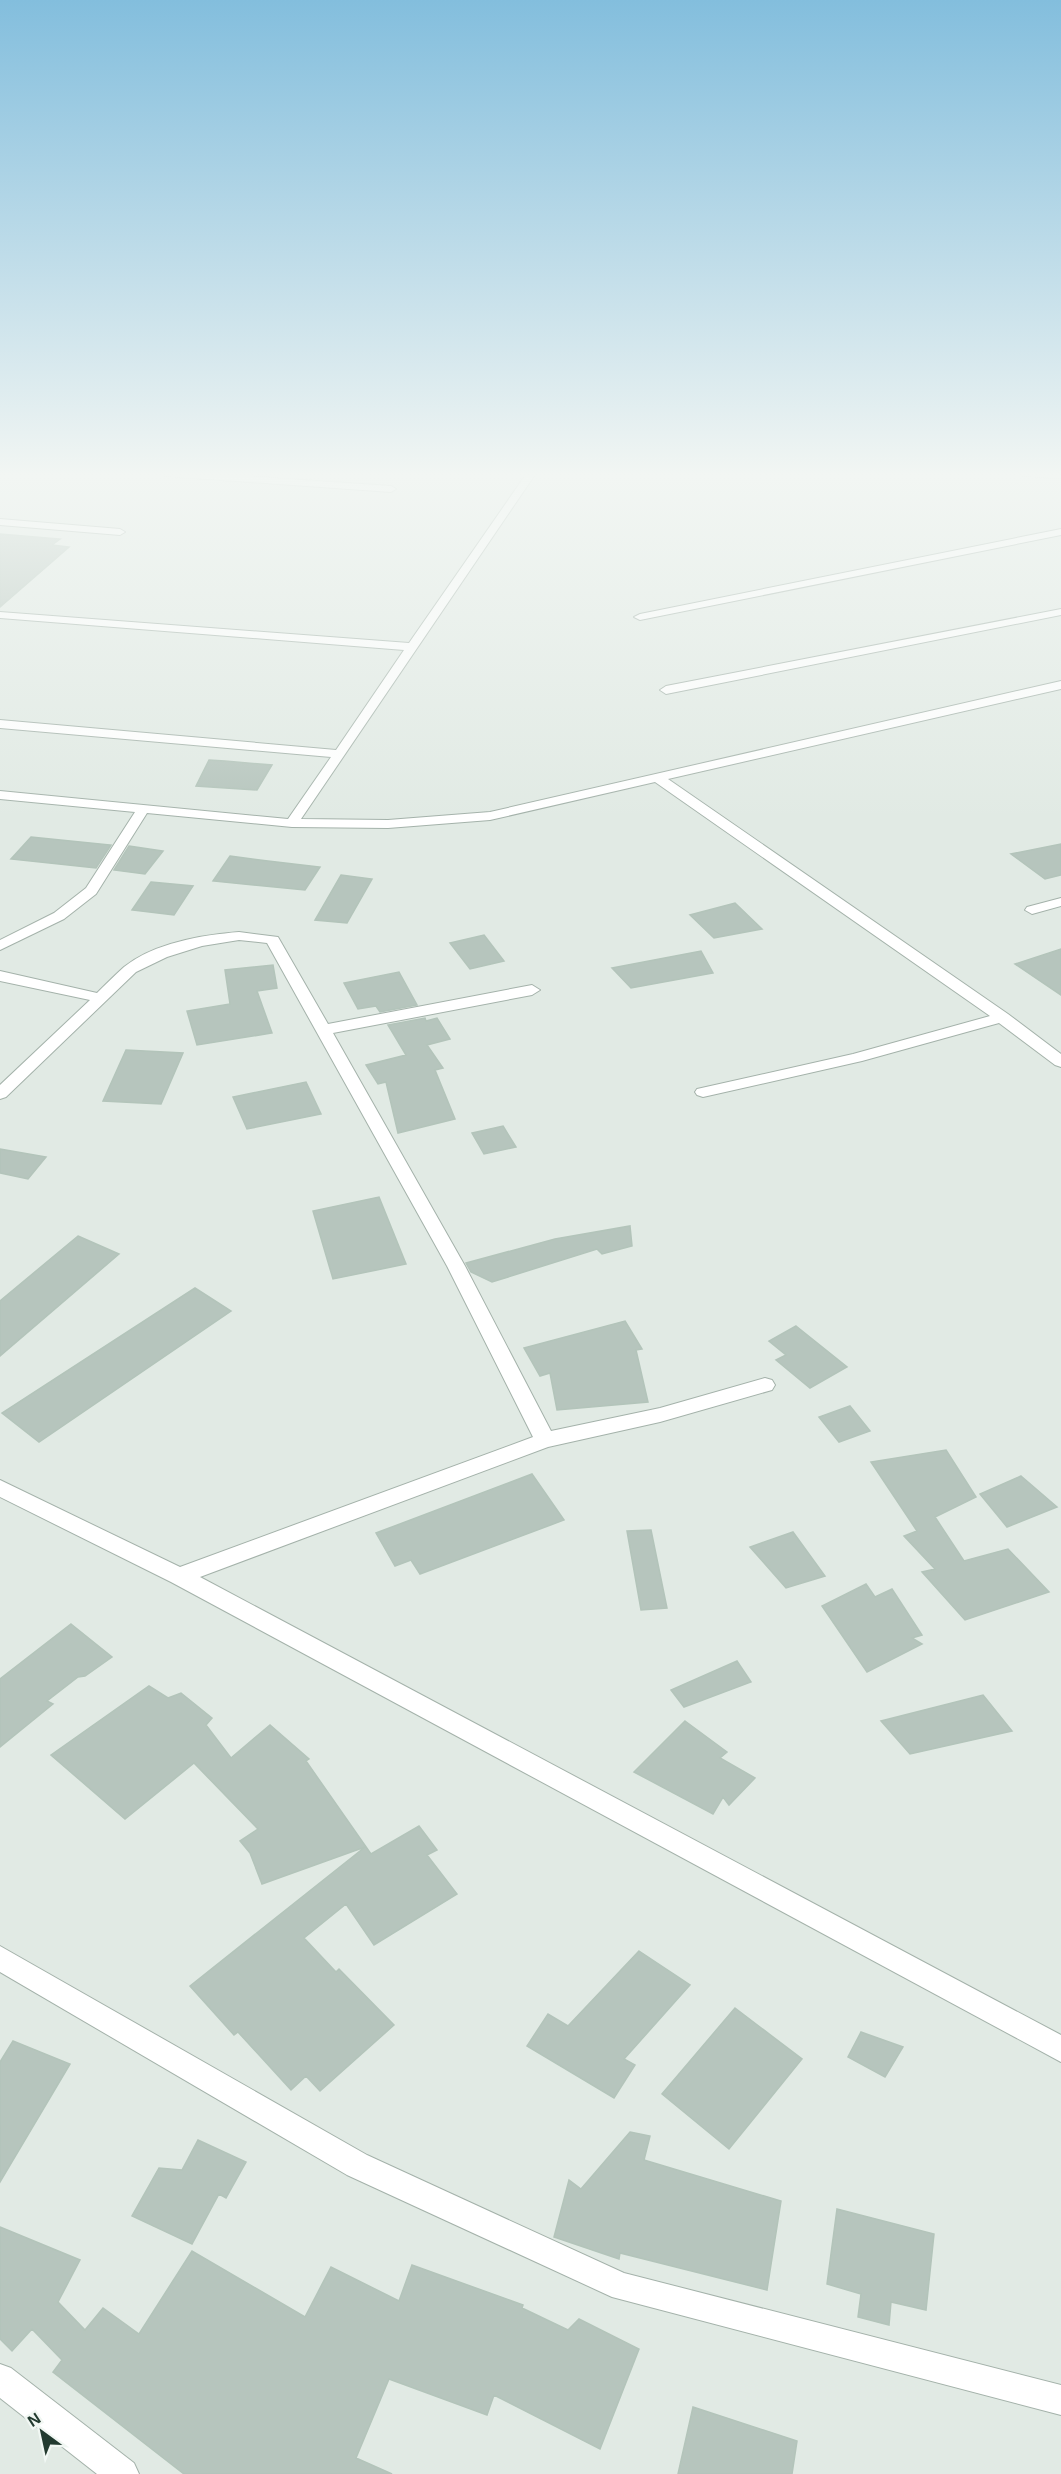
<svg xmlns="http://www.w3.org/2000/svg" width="1061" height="2474" font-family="Arial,sans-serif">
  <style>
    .building { fill: #b6c5bd; stroke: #b3c4ba; stroke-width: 1.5 }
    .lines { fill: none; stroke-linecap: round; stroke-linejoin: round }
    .minor-casing { stroke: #a4b2aa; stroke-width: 2 }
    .minor { fill: #fff; fill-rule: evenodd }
  </style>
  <rect width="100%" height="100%" fill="#e1eae4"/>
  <!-- building -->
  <path class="building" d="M0 534 60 539 52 545 69 547 0 607Z
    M209 760 225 761 272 765 257 790 196 786Z
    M31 837 111 845 96 868 11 859Z
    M1061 844V875L1045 879 1011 854Z
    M129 846 163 851 145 874 114 870Z
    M230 856 268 861 320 867 305 890 213 881Z
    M341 875 372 879 347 923 315 920Z
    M151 882 193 886 174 915 132 910Z
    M735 903 762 929 714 938 690 915Z
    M484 935 504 961 470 969 450 943Z
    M1061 949V995L1015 964Z
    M701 951 713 973 631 988 612 968Z
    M273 965 277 988 257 991 272 1033 197 1045 187 1011 230 1004 225 970Z
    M399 972 417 1005 380 1012 376 1006 358 1009 344 983Z
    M425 1018 426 1021 437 1018 450 1039 427 1045 443 1068 435 1070 455 1119 398 1133 386 1082 378 1084 366 1065 406 1055 388 1025Z
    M126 1050 183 1053 161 1104 103 1101Z
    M306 1082 321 1114 247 1129 233 1097Z
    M503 1126 516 1147 484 1154 472 1133Z
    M0 1149 46 1157 28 1179 0 1173Z
    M379 1197 406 1264 333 1279 313 1211Z
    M630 1226 632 1246 602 1254 597 1249 492 1282 471 1272 466 1263 555 1239Z
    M78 1236 119 1254 0 1356V1301Z
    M195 1288 231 1311 39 1442 2 1413Z
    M625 1321 642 1349 636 1350 648 1402 557 1410 550 1373 540 1376 524 1348Z
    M796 1326 847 1367 810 1388 776 1360 786 1355 769 1341Z
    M850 1406 870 1431 839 1442 819 1417Z
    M946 1450 976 1497 935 1517 964 1561 1008 1549 1049 1592 965 1620 922 1572 935 1569 904 1536 917 1531 871 1462Z
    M532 1474 564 1520 420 1574 411 1560 395 1566 376 1533Z
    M1021 1476 1057 1507 1007 1527 980 1494Z
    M651 1530 667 1608 641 1610 627 1531Z
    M793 1532 825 1576 786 1588 750 1547Z
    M866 1584 875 1597 892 1589 922 1635 912 1638 922 1644 867 1672 822 1606Z
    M71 1624 112 1657 85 1676 78 1677 47 1701 53 1704 0 1747V1679Z
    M737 1661 751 1682 684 1707 671 1690Z
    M149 1686 168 1698 181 1693 212 1718 206 1725 231 1758 270 1725 309 1759 306 1761 371 1854 419 1826 437 1850 427 1855 457 1894 374 1945 346 1904 304 1938 336 1972 339 1969 394 2025 320 2091 306 2076 291 2090 238 2032 234 2035 190 1986 365 1847 262 1884 250 1853 240 1841 258 1829 194 1763 125 1819 51 1755Z
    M983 1695 1012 1731 910 1754 881 1721Z
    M685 1721 727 1752 720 1758 755 1778 729 1805 723 1797 713 1814 634 1772Z
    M639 1951 690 1985 624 2059 635 2065 614 2098 527 2046 548 2014 568 2026Z
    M735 2008 802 2059 729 2149 662 2094Z
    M861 2032 903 2047 885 2077 848 2057Z
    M13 2041 70 2064 0 2182V2062Z
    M630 2132 650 2136 644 2160 781 2201 767 2290 620 2253 619 2259 554 2237 569 2180 581 2189Z
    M198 2140 246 2162 226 2198 219 2194 192 2244 132 2216 159 2168 182 2170Z
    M837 2209 934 2234 926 2310 891 2302 889 2325 858 2317 861 2294 827 2284Z
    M0 2227 80 2260 58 2302 85 2330 103 2308 139 2334 192 2251 305 2317 331 2267 399 2301 412 2265 523 2305 522 2308 568 2330 579 2319 639 2349 600 2449 494 2395 487 2415 389 2379 356 2458 392 2474H184L53 2372 62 2360 32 2329 12 2351 0 2339Z
    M693 2407 797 2441 792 2474H678Z"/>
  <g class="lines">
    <!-- minor casing -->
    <g class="minor-casing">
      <path id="minor" d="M160 473H199L391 486 396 489 391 492 165 476Z
        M527 473H536L301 819 388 820 490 812 1061 681V689L668 779 1008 1014 1061 1054V1067L1055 1065 999 1023 862 1061 703 1097 697 1095 695 1092 697 1089 853 1054 990 1016 655 782 490 820 388 828 292 827 147 813 96 894 64 919 0 950V940L54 913 86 888 135 812 0 799V791L288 819 331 757 0 728V720L336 750 404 650 0 618V612L409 643Z
        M1018 473H1061V478L1023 476Z
        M0 519 120 529 125 532 120 535 0 525Z
        M1061 529V535L640 620 634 617 640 614Z
        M1061 609V615L666 694 660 690 666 686Z
        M1061 898V906L1032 914 1025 910 1027 907Z
        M239 932 278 937 328 1024 532 985 540 990 532 995 333 1033 465 1266 551 1431 660 1408 765 1378 772 1380 775 1385 772 1390 660 1422 548 1447 200 1577 1061 2035V2062L171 1582 0 1497V1480L180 1567 533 1437 447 1266 267 943 239 940 202 946 167 957 136 972 6 1097 0 1099V1085L90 1000 0 981V971L97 993C106 984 115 975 124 967 154 943 202 935 239 932Z
        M0 1946 367 2155 624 2273 1061 2385V2415L612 2297 347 2175 0 1972Z
        M0 2364 11 2368 134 2463 139 2474H97L0 2398Z"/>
    </g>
    <!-- minor -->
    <use href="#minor" class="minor"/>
  </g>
  <!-- sky -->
  <linearGradient id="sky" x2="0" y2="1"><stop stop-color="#83bedd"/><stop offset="0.58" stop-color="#f2f6f3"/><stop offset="1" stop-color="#f2f6f3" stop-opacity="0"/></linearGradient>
  <rect width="1061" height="819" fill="url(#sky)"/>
  <!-- north arrow -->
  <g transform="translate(42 2432) rotate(327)" stroke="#f1f7f3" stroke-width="4.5" paint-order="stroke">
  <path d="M0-4.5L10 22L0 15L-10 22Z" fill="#223a2f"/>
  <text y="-9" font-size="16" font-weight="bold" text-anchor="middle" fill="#223a2f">N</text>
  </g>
</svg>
